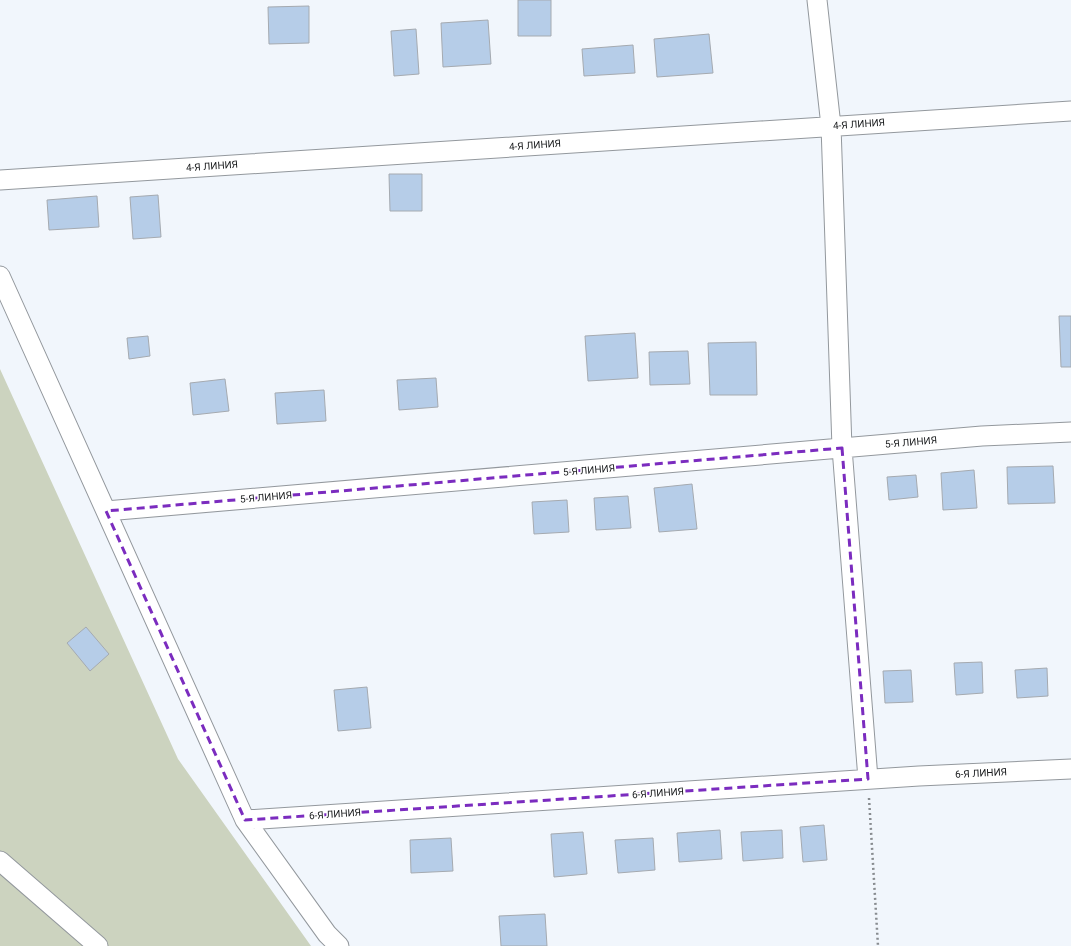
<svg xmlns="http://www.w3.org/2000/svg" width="1071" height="946" font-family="Roboto,sans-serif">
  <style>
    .green { fill: #ccd3bf }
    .building { fill: #b6cde8; stroke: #a5aab0 }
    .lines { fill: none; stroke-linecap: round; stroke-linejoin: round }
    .minor-casing { stroke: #93989d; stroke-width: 21 }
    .path { stroke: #888c90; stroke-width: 2.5; stroke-dasharray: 2 3; stroke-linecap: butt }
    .minor { stroke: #fff; stroke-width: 19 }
    .marked { fill: none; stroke: #7b2cbf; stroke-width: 3; stroke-dasharray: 8 5; stroke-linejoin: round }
    .labels { text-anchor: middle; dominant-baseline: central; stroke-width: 3; stroke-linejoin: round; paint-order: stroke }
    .street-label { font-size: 10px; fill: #181a1c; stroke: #fff }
  </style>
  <rect width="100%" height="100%" fill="#f1f6fc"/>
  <!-- green -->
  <path class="green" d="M0 369 178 759 311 946H0Z"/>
  <!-- building -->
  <path class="building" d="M518 0H551V36H518Z
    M309 6V43L269 44 268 7Z
    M488 20 491 64 443 67 441 23Z
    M416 29 419 74 394 76 391 31Z
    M709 34 713 73 657 77 654 39Z
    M633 45 635 73 584 76 582 49Z
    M389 174H422V211H390Z
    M158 195 161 237 133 239 130 197Z
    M97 196 99 227 49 230 47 200Z
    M1059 316H1071V367H1061Z
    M635 333 638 378 588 381 585 336Z
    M148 336 150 356 129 359 127 338Z
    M756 342 757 395H710L708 343Z
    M688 351 690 384 650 385 649 352Z
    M436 378 438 407 399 410 397 380Z
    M225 379 229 411 193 415 190 383Z
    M324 390 326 421 277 424 275 393Z
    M1053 466 1055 503 1008 504 1007 467Z
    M974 470 977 508 943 510 941 473Z
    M916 475 918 497 889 500 887 477Z
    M692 484 697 529 659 532 654 488Z
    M628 496 631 528 596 530 594 498Z
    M567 500 569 532 534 534 532 502Z
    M86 627 109 654 90 671 67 643Z
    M982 662 983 693 956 695 954 663Z
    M1047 668 1048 696 1017 698 1015 670Z
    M911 670 913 702 885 703 883 671Z
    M367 687 371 728 338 731 334 690Z
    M824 825 827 860 803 862 800 827Z
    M720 830 722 859 679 862 677 833Z
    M782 830 783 858 743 861 741 832Z
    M583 832 587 874 554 877 551 834Z
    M451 838 453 871 411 873 410 840Z
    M653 838 655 870 618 873 615 840Z
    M545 914 547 946H501L499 916Z"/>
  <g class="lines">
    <!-- minor casing -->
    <g class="minor-casing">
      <path id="minor" d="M817 0 831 126 842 448 868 779
        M0 180 1071 111
        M0 276 245 820 327 934 339 946
        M106 511 982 436 1071 432
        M245 820 919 776 1071 769
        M0 861 98 946"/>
    </g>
    <!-- path -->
    <path class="path" d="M869 798 878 946"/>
    <!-- minor -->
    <use href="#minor" class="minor"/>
  </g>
  <!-- marked area -->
  <path class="marked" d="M842 448 868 779 245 820 106 511Z"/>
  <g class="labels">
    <!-- street labels -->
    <g class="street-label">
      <text transform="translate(859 124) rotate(-4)">4-Я ЛИНИЯ</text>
      <text transform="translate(535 145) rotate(-4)">4-Я ЛИНИЯ</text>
      <text transform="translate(212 166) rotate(-4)">4-Я ЛИНИЯ</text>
      <text transform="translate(911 442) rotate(-5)">5-Я ЛИНИЯ</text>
      <text transform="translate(589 470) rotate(-5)">5-Я ЛИНИЯ</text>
      <text transform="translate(266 497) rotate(-5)">5-Я ЛИНИЯ</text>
      <text transform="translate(981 773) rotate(-3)">6-Я ЛИНИЯ</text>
      <text transform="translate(658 793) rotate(-4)">6-Я ЛИНИЯ</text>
      <text transform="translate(335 814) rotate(-4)">6-Я ЛИНИЯ</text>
    </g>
  </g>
</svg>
